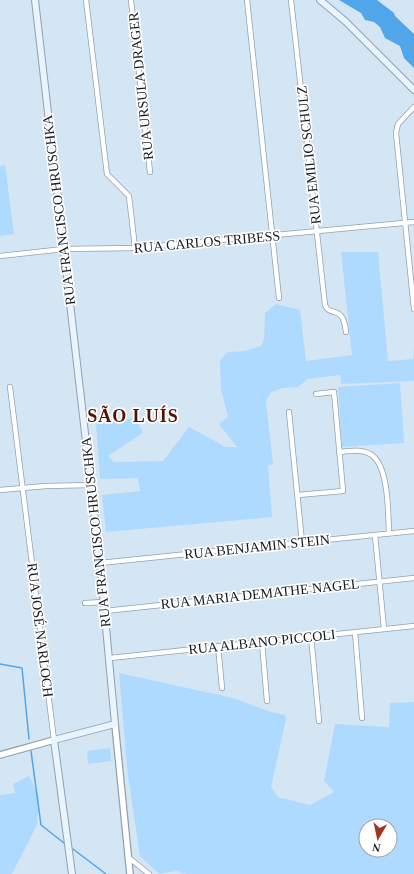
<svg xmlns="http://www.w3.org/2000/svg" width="414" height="874" font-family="Georgia,serif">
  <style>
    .green { fill: #afdaff; fill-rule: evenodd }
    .water { fill: #51a6e9 }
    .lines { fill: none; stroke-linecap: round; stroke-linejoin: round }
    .stream { stroke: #51a6e9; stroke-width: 1.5 }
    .minor-casing { stroke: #91a1af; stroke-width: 6 }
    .tertiary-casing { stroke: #91a1af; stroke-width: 8 }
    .secondary-casing { stroke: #91a1af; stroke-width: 8 }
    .minor { stroke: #fff; stroke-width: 4.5 }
    .tertiary { stroke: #fff; stroke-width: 5.5 }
    .secondary { stroke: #e9f4fe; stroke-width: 6 }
    .labels { text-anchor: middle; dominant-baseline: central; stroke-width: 3.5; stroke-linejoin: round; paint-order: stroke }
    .street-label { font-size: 14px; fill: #141a20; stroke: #fff }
    .district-label { font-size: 18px; font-weight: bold; letter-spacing: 1px; fill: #541203; stroke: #fff }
  </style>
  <rect width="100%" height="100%" fill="#d4e5f4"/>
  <!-- green -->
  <path class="green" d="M5 165 14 234 0 236V166Z
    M341 252H378L388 361 413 359 414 349V381L341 384 340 375 307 379 298 387 283 388 271 392 266 401 273 464 268 466 272 517 106 532 102 495 140 491 138 478 100 479 96 423 136 418 143 433 108 456 114 462 163 461 189 427 226 447H237L219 424 228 417 221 389 220 361 227 352 245 351 261 346 264 339 265 313 276 304 300 310 306 361 352 355Z
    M400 383 404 443 342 447 338 387Z
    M119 673 233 698 268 711 285 715 286 719 271 787 278 797 310 805 334 792 324 781 335 724 389 727 390 703 414 702V874H186L177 871 159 874 140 856 128 776ZM366 826H390V850H366Z
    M110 748 111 761 88 764 87 751Z
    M29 776 39 797 37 825 12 874H0V795L15 793 13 784Z"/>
  <!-- water -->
  <path class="water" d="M339 0H377L394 13 395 16 414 34V68L404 58 400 46 385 38 380 27 374 22 365 20 361 13Z"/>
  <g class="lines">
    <!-- stream -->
    <path class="stream" d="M0 664 22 668 29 739
      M31 751 41 825 64 843
      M73 849 106 874"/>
    <!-- minor casing -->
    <g class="minor-casing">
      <path id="minor" d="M86 0 107 174 129 196 135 248
        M131 0 150 172
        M247 0 279 298
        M291 0 325 305C330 318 343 303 346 332
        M414 107 398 124 396 133 414 309
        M0 256 64 249 135 248 414 222
        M10 387 54 740
        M289 412 302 542
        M339 452C349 451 361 449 370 454 389 464 388 513 389 533
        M0 490 46 486 91 485
        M298 495 343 491 334 392 316 394
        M375 535 384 629
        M100 563 414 531
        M85 603 104 602
        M105 611 414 578
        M355 632 362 718
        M311 636 319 721
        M262 642 267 701
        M218 646 222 688
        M110 658 414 626
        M128 857 149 874"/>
    </g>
    <!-- tertiary casing -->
    <g class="tertiary-casing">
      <path id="tertiary" d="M115 724 130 874
        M0 755 54 740"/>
    </g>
    <!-- secondary casing -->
    <g class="secondary-casing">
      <path id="secondary" d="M35 0 100 563 115 724 54 740 72 874
        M320 0 345 21 414 90"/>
    </g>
    <!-- minor -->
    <use href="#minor" class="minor"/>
    <!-- tertiary -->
    <use href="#tertiary" class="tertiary"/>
    <!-- secondary -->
    <use href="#secondary" class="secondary"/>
  </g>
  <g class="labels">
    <!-- street labels -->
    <g class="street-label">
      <text transform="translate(141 86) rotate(-96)">RUA URSULA DRAGER</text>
      <text transform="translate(309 155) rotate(-96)">RUA EMILIO SCHULZ</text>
      <text transform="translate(59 210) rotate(-97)">RUA FRANCISCO HRUSCHKA</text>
      <text transform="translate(207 242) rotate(-5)">RUA CARLOS TRIBESS</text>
      <text transform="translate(96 532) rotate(-96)">RUA FRANCISCO HRUSCHKA</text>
      <text transform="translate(257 547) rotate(-6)">RUA BENJAMIN STEIN</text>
      <text transform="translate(260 594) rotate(-6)">RUA MARIA DEMATHE NAGEL</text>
      <text transform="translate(40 630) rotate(83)">RUA JOSÉ NARLOCH</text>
      <text transform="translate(262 642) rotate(-6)">RUA ALBANO PICCOLI</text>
    </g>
    <!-- district labels -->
    <g class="district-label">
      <text x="133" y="416">SÃO LUÍS</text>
    </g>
  </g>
  <!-- north arrow -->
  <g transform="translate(378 838) rotate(189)"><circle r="19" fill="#ffffff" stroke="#a1a3a6"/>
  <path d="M0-3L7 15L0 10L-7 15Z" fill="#9f361d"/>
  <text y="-6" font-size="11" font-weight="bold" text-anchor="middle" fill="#141a20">N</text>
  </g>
</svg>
